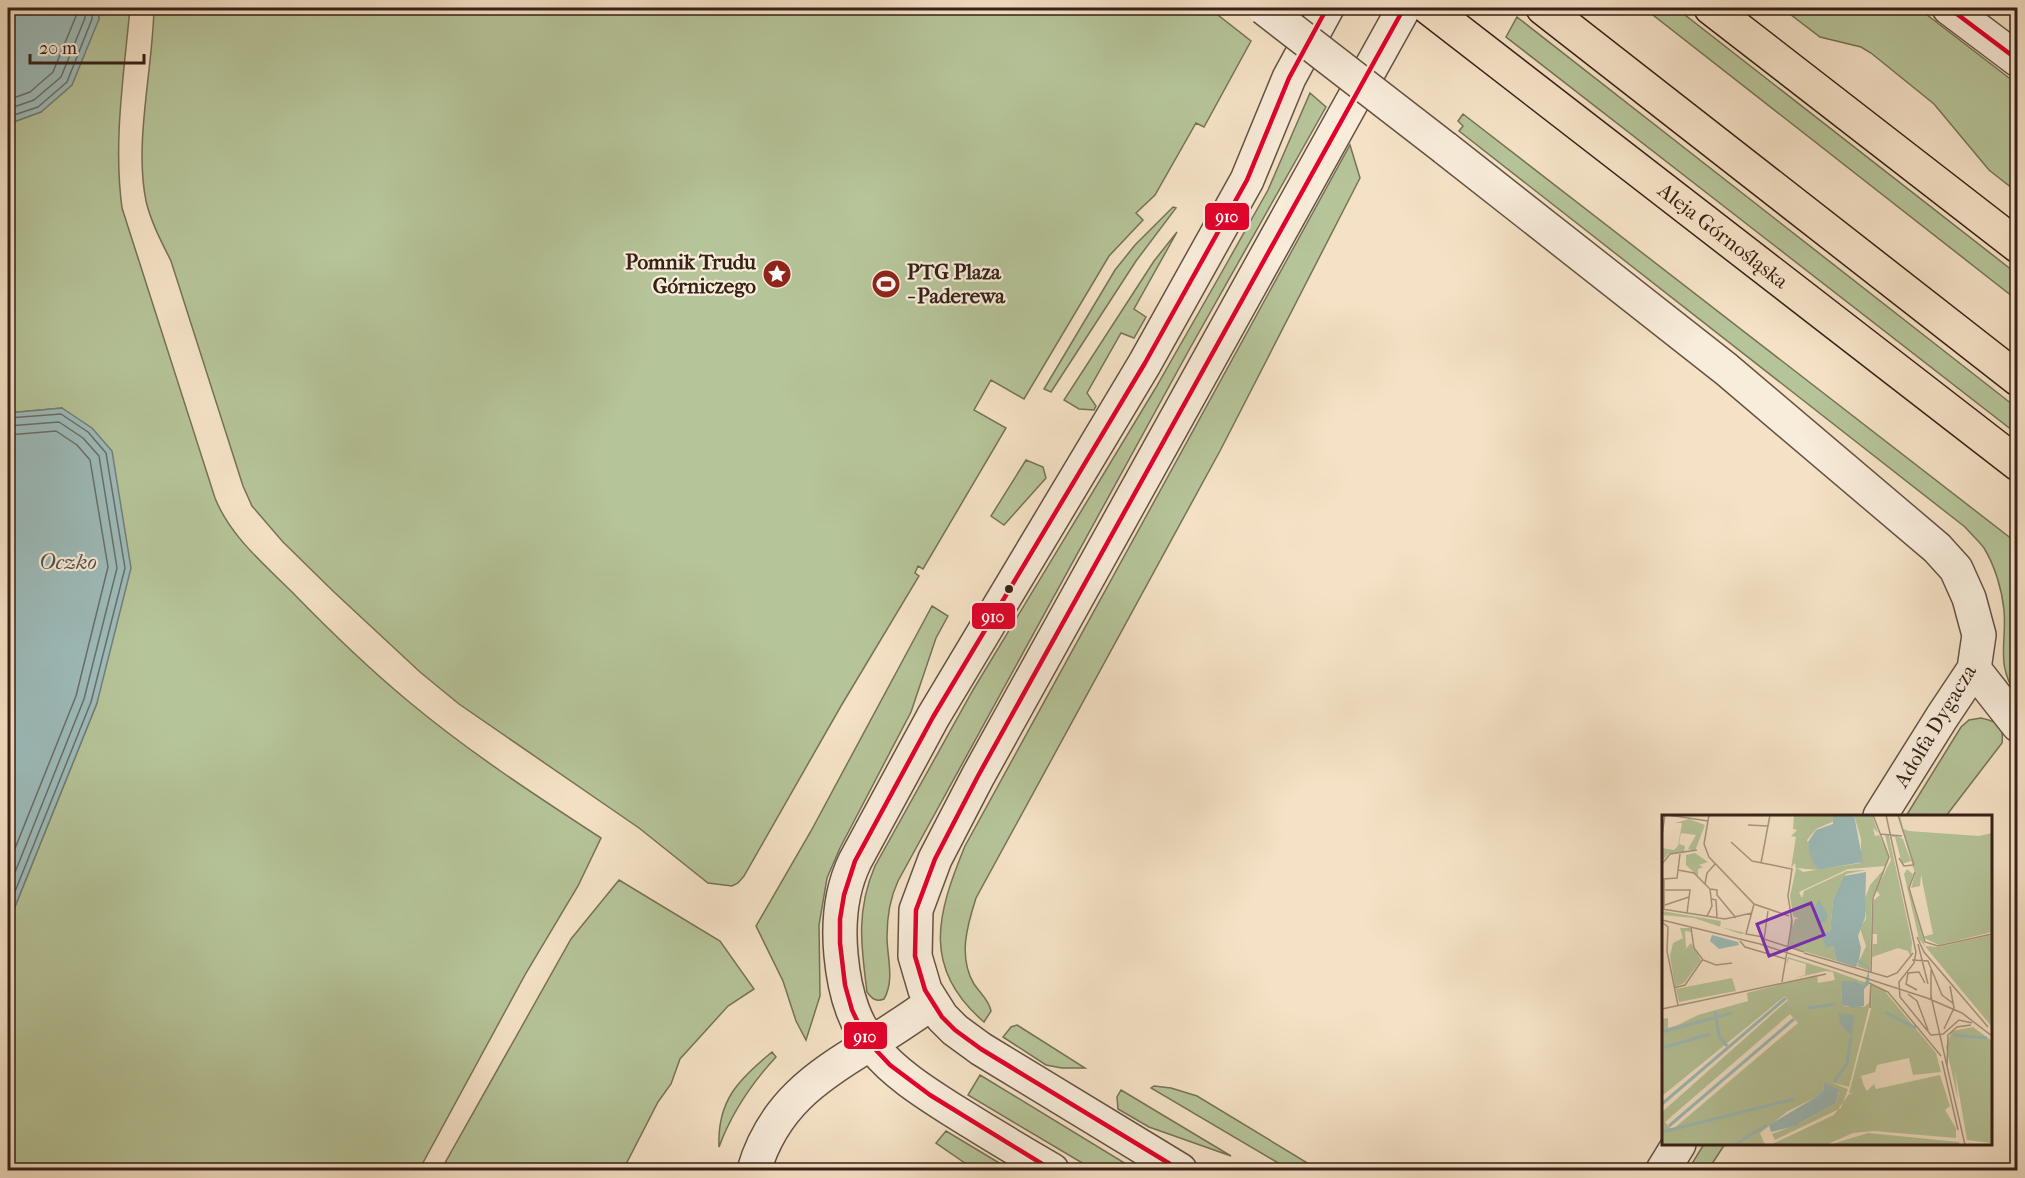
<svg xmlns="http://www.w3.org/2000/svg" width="2025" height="1178" font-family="'IM FELL French Canon',serif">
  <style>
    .green { fill: #b6c499; stroke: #767258; stroke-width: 1.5 }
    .water { fill: #9dbcbb; stroke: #747e79; stroke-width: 1.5 }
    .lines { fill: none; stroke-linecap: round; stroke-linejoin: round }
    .shore { stroke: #6a6e69; stroke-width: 1.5 }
    .minor-casing { stroke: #665143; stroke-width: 36 }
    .major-casing { stroke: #362117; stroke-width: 36 }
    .highway-casing { stroke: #362117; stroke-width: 36 }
    .minor { stroke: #f8ecda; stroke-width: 33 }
    .major { stroke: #f5e2c6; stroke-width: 33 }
    .highway { stroke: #f5e2c6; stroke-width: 33 }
    .minor-bridge-casing { stroke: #665143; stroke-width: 36; stroke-linecap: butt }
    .minor-bridge { stroke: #f8ecda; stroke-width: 33 }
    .bus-1-casing { stroke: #f8ecda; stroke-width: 9 }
    .bus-1 { stroke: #e4002b; stroke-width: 4.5 }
    .bus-dot { fill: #362117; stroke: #f8ecda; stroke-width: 2 }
    .labels { text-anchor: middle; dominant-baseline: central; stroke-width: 4.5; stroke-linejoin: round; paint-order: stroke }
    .street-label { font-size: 21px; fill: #362117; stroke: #f8ecda }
    .poi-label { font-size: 21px; font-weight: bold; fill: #362117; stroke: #f8ecda; text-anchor: end }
    .water-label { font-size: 22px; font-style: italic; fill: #555048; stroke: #f8ecda }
    .inset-river { fill: none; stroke: #9dbcbb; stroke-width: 3 }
    .inset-road { fill: none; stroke: #a99580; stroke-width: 1.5 }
    .view { fill: #7b2cbf; fill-opacity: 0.15; stroke: #7b2cbf; stroke-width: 3 }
    .inset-edge { fill: none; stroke: #362117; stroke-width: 3 }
    .line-badge { stroke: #f8ecda; stroke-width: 2 }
    .badge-label { font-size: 16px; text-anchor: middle; font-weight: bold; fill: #fff }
  </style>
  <rect width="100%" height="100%" fill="#f5e2c6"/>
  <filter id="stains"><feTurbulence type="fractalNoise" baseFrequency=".00333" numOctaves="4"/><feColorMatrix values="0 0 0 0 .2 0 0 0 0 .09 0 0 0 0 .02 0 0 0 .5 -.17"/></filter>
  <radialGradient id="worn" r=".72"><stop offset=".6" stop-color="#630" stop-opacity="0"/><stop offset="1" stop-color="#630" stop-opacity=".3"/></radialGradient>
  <!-- green -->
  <path class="green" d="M98 8H130C124 74 113 142 122 208L215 498C230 536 264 564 292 592 329 630 367 667 408 701 469 752 535 795 601 838L578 886 526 973 419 1170H8V924L97 703 62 408 8 413V124L41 112 99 19Z
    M154 8H1209L1251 41 1204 127 1196 123 1155 195 1136 213 1143 220 1109 256 1024 399 991 380 974 410 1006 428 923 569 918 566 915 573 919 576 841 706 744 876 738 883 732 886 708 883 639 828 459 704 420 672 334 592 283 542 252 506 243 486 171 261C161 241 151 222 146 201 134 142 153 68 154 8Z
    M1644 8H1676L2017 274V300Z
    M1782 8H1918L2017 84V192L1989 170 1934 104 1871 53 1861 47 1820 37Z
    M1517 17 2017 408V434L1506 37Z
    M1310 93 1326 107 1189 350 898 881C890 898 887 918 887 937 887 957 895 980 884 999 876 1002 872 999 867 992 861 946 856 910 875 866L973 690 1155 389 1223 270 1268 190Z
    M1463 114 2017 543V696C1995 664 2007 644 2004 610 2002 590 1995 566 1984 548 1979 541 1971 534 1965 527L1459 131 1463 126 1458 121Z
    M1350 145 1360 178 1221 449 976 898C967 926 958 957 974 984 980 993 989 1000 991 1011L984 1022C921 968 937 914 965 846Z
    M1173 207 1176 208 1136 261 1051 392 1044 389 1115 270 1135 245Z
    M1177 232 1134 309 1146 317 1134 338 1121 333 1087 393 1096 406 1094 410 1079 409 1064 400 1154 261Z
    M1026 460 1043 467 1046 478 1004 525 991 516Z
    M932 606 948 616 936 638 911 712 840 848 827 878 819 925 820 996 806 1040 796 1021 783 981 756 926 811 831Z
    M1981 718C1999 722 2004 725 2002 743L1946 816H1906L1961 727 1969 720Z
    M619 880 720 941 754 989 728 1006 680 1059 671 1084 658 1102 623 1170H441L571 939Z
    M1017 1025 1085 1068H1062L1046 1065 1003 1037 1011 1027Z
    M772 1052 776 1057C751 1084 732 1112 719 1147 717 1101 738 1080 772 1052Z
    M980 1075 1136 1170H1094L968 1095Z
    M1154 1086 1171 1088 1197 1096 1319 1170H1290L1151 1088Z
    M1121 1090 1231 1156 1149 1127 1118 1109 1117 1097Z
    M946 1131 1011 1170H975L936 1143Z
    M1704 1144H1725L1708 1170H1688Z"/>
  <!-- water -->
  <path class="water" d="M8 8H98L99 19 72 85 41 112 8 124Z
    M62 408 92 428 112 451 131 568 97 703 8 924V413Z"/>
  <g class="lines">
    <!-- shore -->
    <path class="shore" d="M8 100 30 92 53 72 76 16V8
      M8 109 34 100 61 77 85 18V8
      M8 117 38 107 67 82 92 19V8
      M8 418 61 414 88 432 106 453 125 568 91 702 8 909
      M8 426 59 422 83 438 99 456 117 568 84 699 8 890
      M8 435 56 431 77 445 90 460 108 567 76 696 8 866"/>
    <!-- minor casing -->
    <g class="minor-casing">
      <path id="minor" d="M1949 8 2018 60
        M1445 148 1726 369 1937 548 1956 569 1969 598 1979 635 1974 669 1942 717 1880 816
        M1974 669 2018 725
        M754 1170C773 1106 815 1077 870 1044 891 1031 912 1017 932 1003
        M1052 1170C1019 1151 986 1131 954 1111 886 1068 849 1041 841 955 838 923 841 890 855 861L933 717 1145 363 1247 180 1289 78 1327 8
        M1180 1170 981 1049 955 1030 942 1017 925 990 915 956 916 910 935 859 978 776 1404 8
        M1663 1170 1679 1144"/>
    </g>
    <!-- major casing -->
    <g class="major-casing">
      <path id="major" d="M1711 8 2018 246"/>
    </g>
    <!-- highway casing -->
    <g class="highway-casing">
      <g id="highway">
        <path id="s1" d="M1429 8 2018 464"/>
        <path d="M1543 8 2018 379"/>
      </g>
    </g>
    <!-- minor -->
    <use href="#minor" class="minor"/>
    <!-- major -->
    <use href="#major" class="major"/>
    <!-- highway -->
    <use href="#highway" class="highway"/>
    <!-- minor-bridge casing -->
    <g class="minor-bridge-casing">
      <path id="minor-bridge" d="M1264 8 1445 148"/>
    </g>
    <!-- minor-bridge -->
    <use href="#minor-bridge" class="minor-bridge"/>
    <!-- bus-1 casing -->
    <g class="bus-1-casing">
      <path id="bus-1" d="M1949 8 2018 60
        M1052 1170 930 1095 890 1065 875 1049 862 1031 852 1010 845 985 840 943V919L844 895 855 861 933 717 1145 363 1247 180 1289 78 1327 8
        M1180 1170 981 1049 955 1030 942 1017 925 990 915 956 916 910 935 859 978 776 1404 8"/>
    </g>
    <!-- bus-1 -->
    <use href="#bus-1" class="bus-1"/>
  </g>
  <!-- icons -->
  <defs>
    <g id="sight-disc" transform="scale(1.5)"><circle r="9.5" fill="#8f2418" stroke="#f8ecda"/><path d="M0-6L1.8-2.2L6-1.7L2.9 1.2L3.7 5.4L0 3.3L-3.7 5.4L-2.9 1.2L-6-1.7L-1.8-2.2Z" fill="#fff"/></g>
    <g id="stadium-disc" transform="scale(1.5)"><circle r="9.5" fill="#8f2418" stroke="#f8ecda"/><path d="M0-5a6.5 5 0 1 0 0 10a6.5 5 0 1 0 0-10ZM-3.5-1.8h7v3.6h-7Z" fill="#fff"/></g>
  </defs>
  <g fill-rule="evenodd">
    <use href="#sight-disc" x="777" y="274"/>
    <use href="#stadium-disc" x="886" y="284"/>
  </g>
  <!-- markers -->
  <circle class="bus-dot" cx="1009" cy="589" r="5"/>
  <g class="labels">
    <!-- street labels -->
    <g class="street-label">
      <text stroke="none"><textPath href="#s1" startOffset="372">Aleja Górnośląska</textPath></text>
      <text transform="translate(1935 726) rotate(-59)">Adolfa Dygacza</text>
    </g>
    <!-- poi labels -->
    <g class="poi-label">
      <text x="756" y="262">Pomnik Trudu<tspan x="756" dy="24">Górniczego</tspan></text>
      <text x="907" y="272" text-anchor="start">PTG Plaza<tspan x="907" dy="24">- Paderewa</tspan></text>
    </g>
    <!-- water labels -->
    <g class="water-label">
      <text x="68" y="562">Oczko</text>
    </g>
  </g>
  <!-- overview -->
  <g transform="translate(1662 815)">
    <rect width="330" height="330" fill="#f5e2c6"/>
    <path d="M132 0H171L172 6 154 14 145 25 156 55 135 53 141 57 199 48V24L192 0H210L216 18 211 13 213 21 217 20 227 41 224 51 186 54 137 77 140 83 142 76 185 56 204 55 184 59 171 86 168 117 162 125 164 132 171 131 175 146 127 132 129 100 131 111 133 104H137L131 101 128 81 134 54 133 48 129 53 134 22 129 21 135 15 131 14ZM238 0 241 14 247 16 317 21 330 18V117L277 130 260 122 271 119 259 60 258 71 249 73 253 59 237 3ZM27 4 43 10 33 36 26 34 34 20 19 18 17 29 23 31 22 38H7L0 46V33L12 35 16 31 20 8H13ZM223 20 235 21 241 24 249 46 240 49 233 22 227 21 250 127 249 142 246 136 236 133 210 142 211 129H215V119H210L212 85 218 80 214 75 229 45ZM33 38 46 47 37 50 41 52 36 54V61L24 50V40ZM223 53 210 83 208 156 195 151 204 131 198 113 204 104 202 86 208 70ZM245 54 251 59 247 73 263 131 276 132 330 120V212L257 124 242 59ZM0 96 59 106 58 112 84 118 79 119 32 103 0 100ZM18 113H28L30 117 23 116 24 133 18 140 29 128 39 145 22 168 13 172 8 141 11 128 21 123ZM126 142 174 157 205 168 202 172 196 166H179L180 190 185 192H202L207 188 208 170V189L187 272 168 267 186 274 179 293 113 325 110 319 139 308 174 288 177 277 161 266 162 274 154 282 126 296 98 318 103 330H0V297L126 185 123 181 0 281V204L6 203V213L16 210 36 200 86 186 85 178 155 160 156 168 173 165 171 157 163 156 133 163 143 160 144 149 127 144 124 150ZM128 199 136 208 10 315 3 307ZM70 163 74 176 17 187 14 174ZM210 170 221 174 274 238 279 257 251 260 247 243 215 250 213 257 199 261 202 271 205 276 212 269 214 274 278 260 288 291 283 295 294 313V323L212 316 191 318 164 330H108L172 300 187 279 192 278H187L209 194ZM311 212 330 226V328L305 325 293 255 296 285 284 232 290 216ZM206 318 297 327 298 330H167Z" fill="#b6c499" fill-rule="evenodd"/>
    <path d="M171 0H192L201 47 156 55 148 41 146 27 154 15 171 9ZM204 57 203 103 196 121 199 133 197 145 207 153V169L202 174V191L192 193 180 190 179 166H195L202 171 207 154 196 147 194 152 175 146 171 131 164 133 159 118 168 117 171 86 182 61ZM157 85 166 100 163 107 156 110 152 94ZM50 120 76 127 77 130 57 134 48 126ZM176 198 192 200 190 221 179 210ZM161 266 177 275 174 288 133 311 109 317 107 310 154 282 162 274Z" fill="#9dbcbb"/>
    <path class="inset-river" d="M146 193 174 189M53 196 57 221 65 231M223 197 254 213M0 217 70 198M291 220 325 223M0 233 48 219M172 267 185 249 189 222M0 289 124 183M7 311 132 204M0 317 132 284M72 330 105 310"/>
    <path class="inset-road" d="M6 0 46 6M47 0 42 29 47 42 92 89 127 101M224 0 254 137 252 148 237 167 238 182 269 220 281 219 297 205 310 208M236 0 252 50M86 10 106 11M218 19 240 21M0 20 3 0M69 27 90 46 130 54 126 81 130 106 120 167M237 43 242 51 252 50M99 48 108 0M0 49 8 39 35 35M16 55 32 58 48 74 50 91 45 101M253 57 247 73 263 127 276 131 330 119M0 64 15 63 18 39M2 64V94M43 69 45 58 53 49M48 74 55 75V80L74 103M3 75H28L25 98M50 84 54 85 55 103M92 89 84 119 101 122M3 90 27 82M0 94 63 104 90 98M106 96 102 124 142 137M0 105 98 129 265 183 300 198 330 221M1 108 6 112 5 136 16 190M29 113 32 133 41 145 54 150 70 148M255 122 262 137 326 212M78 126 83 132 124 144M256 129 266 169M142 138 225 162 235 158 251 138M250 145 266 146 280 180 292 189M269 155V184M209 157 211 83 227 42 211 0M207 168 226 177 279 241M12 173 23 170 41 144M255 175 244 169 246 158 257 157 263 168M246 179 255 186 266 215M269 181 303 330M208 193 209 170M0 194 164 159M282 214 292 193 288 171M280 246 296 315M285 251 286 220 295 212 309 210"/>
    <path class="view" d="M149 88 162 120 107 141 95 109Z"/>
    <rect width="330" height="330" class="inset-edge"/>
  </g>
  <g class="line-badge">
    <rect x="1204" y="202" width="46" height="29" rx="6" fill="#e4002b"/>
    <rect x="971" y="602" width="45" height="28" rx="6" fill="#e4002b"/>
    <rect x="843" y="1021" width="45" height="29" rx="6" fill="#e4002b"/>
  </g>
  <g class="badge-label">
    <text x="1227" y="222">910</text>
    <text x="993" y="622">910</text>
    <text x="865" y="1042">910</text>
  </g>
  <!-- margin -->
  <rect width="2025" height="1178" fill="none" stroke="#f5e2c6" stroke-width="30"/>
  <rect x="9" y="9" width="2007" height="1160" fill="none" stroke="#362117" stroke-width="3"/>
  <rect x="15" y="15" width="1995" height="1148" fill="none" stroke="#362117" stroke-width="1.5"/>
  <!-- scale -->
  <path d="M30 54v9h114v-9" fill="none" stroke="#362117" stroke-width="3"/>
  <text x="39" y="54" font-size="18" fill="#362117" stroke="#f8ecda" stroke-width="4.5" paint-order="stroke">20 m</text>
  <rect width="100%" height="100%" filter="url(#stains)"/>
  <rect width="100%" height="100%" fill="url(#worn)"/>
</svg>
